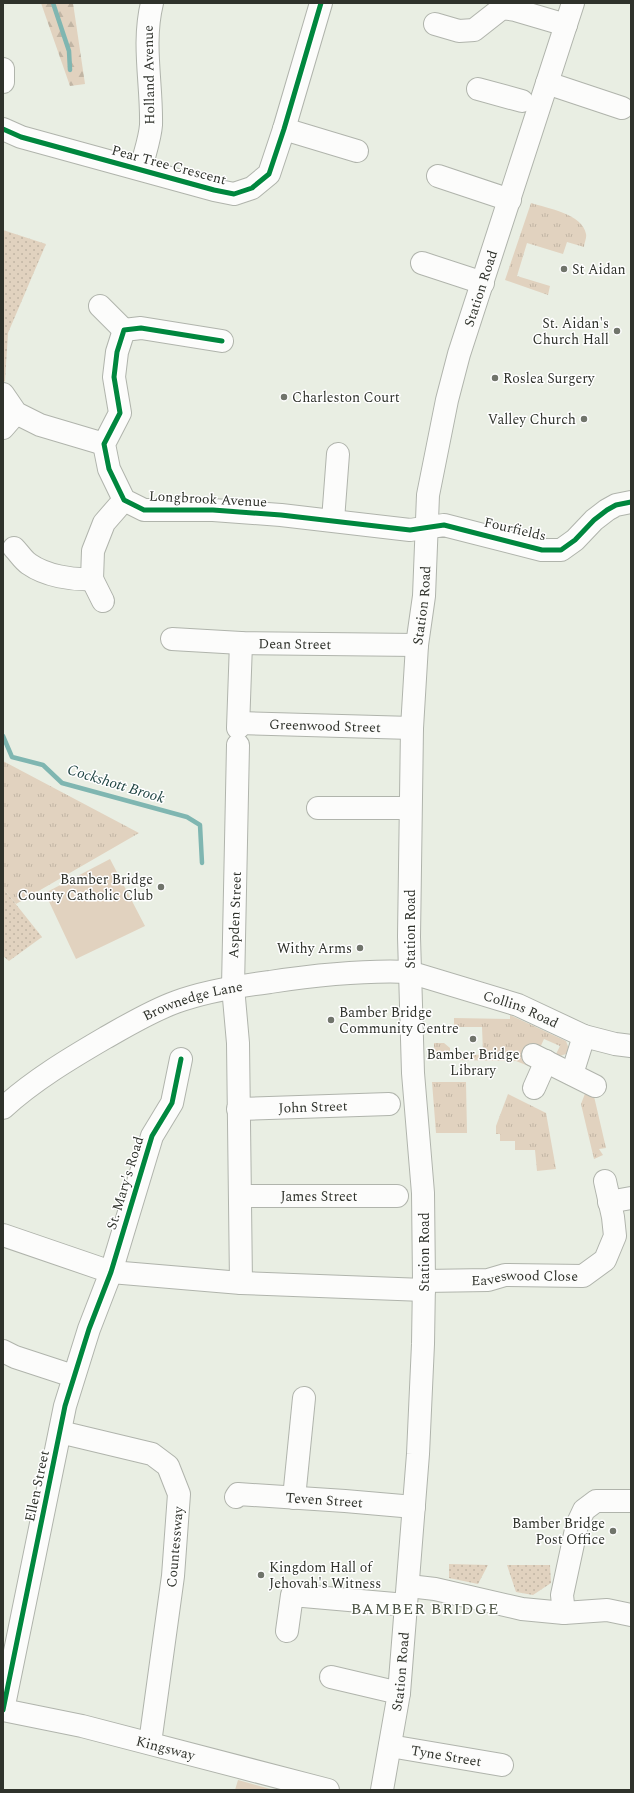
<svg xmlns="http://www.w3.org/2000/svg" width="634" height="1793" font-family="Spectral,serif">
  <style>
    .grass { fill: url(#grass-tufts) }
    .forest { fill: url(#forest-firs) }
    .park { fill: url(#park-dots) }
    .pitch { fill: #e1d2bf }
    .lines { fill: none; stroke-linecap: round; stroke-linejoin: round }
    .stream { stroke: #7fb6b1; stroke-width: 4.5 }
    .minor-casing { stroke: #b0b4ac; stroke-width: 24 }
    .major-casing { stroke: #b0b4ac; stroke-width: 24 }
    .minor { stroke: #fcfcfb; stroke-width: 22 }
    .major { stroke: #fcfcfb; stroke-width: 22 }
    .cycleway-casing { stroke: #fff; stroke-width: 8 }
    .cycleway { stroke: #00873e; stroke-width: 5 }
    .poi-dot { fill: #70746b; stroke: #fff; stroke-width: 1.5 }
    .labels { text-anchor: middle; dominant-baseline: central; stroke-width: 3; stroke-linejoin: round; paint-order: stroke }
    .street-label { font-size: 14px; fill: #2f322b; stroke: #fff }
    .poi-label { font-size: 14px; fill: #2f322b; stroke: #fff; text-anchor: start }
    .water-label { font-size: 15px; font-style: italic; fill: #204544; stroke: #fff }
    .quarter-label { font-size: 16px; letter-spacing: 1px; fill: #4d5545; stroke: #fff }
  </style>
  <defs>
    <pattern id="grass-tufts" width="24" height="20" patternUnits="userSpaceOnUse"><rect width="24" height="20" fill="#e1d2bf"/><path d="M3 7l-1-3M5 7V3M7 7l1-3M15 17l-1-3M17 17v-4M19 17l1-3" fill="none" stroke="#c1b5a4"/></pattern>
    <pattern id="forest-firs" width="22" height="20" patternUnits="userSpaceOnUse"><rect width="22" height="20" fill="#e1d2bf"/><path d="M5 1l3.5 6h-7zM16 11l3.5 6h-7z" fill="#c1b5a4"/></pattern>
    <pattern id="park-dots" width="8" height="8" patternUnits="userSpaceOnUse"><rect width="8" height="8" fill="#e1d2bf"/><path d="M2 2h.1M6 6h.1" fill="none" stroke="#c1b5a4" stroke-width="1.8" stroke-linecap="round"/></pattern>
  </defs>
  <rect width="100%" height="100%" fill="#e9eee3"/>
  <!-- grass -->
  <path class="grass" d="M531 203C547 208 583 214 586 234 587 238 584 243 584 247L567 242 563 254 527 243 517 276 550 286 548 295 505 280Z
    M3 761 139 833 16 904 3 888Z
    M510 1015 566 1041 569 1049 566 1054 554 1058 560 1046 544 1039 538 1052 536 1069 516 1061 454 1060V1052H474L475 1055 485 1054 484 1052H483L482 1027H454V1018L510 1019Z
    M434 1043H444L450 1048V1060L434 1059Z
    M432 1082H466L467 1133H436Z
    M586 1091 593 1092 606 1148 599 1149 603 1155 594 1159 581 1104Z
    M508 1094 546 1113 556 1169 537 1171 535 1150H515V1141H500V1134H496V1126Z"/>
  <!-- forest -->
  <path class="forest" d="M41 3H73L85 84 70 86Z"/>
  <!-- park -->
  <path class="park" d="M3 230 46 244 8 333 5 381 3 383Z
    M3 888 42 937 9 961 3 956Z
    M449 1564 488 1565 478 1584 449 1578Z
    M507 1565H550L551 1583 533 1595 516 1592Z"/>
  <!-- pitch -->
  <path class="pitch" d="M110 859 145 926 76 959 45 893Z
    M238 1780 274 1790H235Z"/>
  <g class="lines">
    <!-- stream -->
    <path class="stream" d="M53 3 69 51 70 70
      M3 736 12 757 43 765 62 783 187 817 200 825 202 863"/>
    <!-- minor casing -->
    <g class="minor-casing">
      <g id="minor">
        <path d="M435 24 459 31 474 30 502 8 515 10 566 25"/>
        <path d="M3 69V82"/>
        <path d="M547 83 622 108"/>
        <path d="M478 89 522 101"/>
        <path d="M3 129 21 137 214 190 234 194 252 188 269 174 284 129 321 3"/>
        <path d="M284 129 357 151"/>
        <path d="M141 169C144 155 150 139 151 125 152 84 142 44 152 3"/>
        <path d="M438 176 510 200"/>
        <path d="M422 263 483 283"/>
        <path d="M100 306 124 330"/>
        <path d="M222 341 141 328 124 330 117 352 114 377 120 413 104 444 109 469 124 500 144 510H213L281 515 410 530 444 525 542 550H561L575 540 594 520 607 510 616 505 631 502"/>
        <path d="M3 394 16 413 40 425 104 444"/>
        <path d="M3 428 16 413"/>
        <path d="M333 520 338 454"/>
        <path d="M14 548C19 553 23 560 29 564 46 576 72 580 92 579L93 551 104 523 124 500"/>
        <path d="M92 579 103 601"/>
        <path id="s1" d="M172 639 241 643 417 645"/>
        <path id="s2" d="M239 723 412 728"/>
        <path d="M238 728 241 643"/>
        <path d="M238 745 233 987 238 1043 241 1283"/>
        <path d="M318 808H410"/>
        <path id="s3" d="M409 972 518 1005 584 1036 615 1044 631 1046"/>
        <path d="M533 1055 595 1086"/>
        <path d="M572 1074 584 1036"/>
        <path d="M534 1088 546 1061"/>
        <path id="s4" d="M238 1109 389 1104"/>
        <path id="s5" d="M240 1196H397"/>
        <path d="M609 1202 631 1198"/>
        <path d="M3 1235 111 1272 241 1283 424 1290"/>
        <path id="s6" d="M424 1281 488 1280 505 1275 583 1276 605 1260 615 1236 613 1217 605 1181"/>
        <path d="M3 1351 15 1357 73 1376"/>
        <path d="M60 1432 152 1454 168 1466 179 1494 173 1576 150 1743"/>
        <path id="s7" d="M236 1497 238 1494 345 1501 414 1507"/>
        <path d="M294 1498 304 1398"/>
        <path d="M409 1586 435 1589 522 1609 564 1613 607 1610 631 1615"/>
        <path d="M564 1613 562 1595 577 1525 584 1510 596 1501H631"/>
        <path d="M287 1631 292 1595 406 1605"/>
        <path d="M331 1677 399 1693"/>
        <path d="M3 1710 65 1406 89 1329 111 1272 152 1136 172 1103 181 1059"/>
        <path id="s8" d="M3 1710 82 1726 328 1790"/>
        <path id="s9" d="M390 1746 502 1765"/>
      </g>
    </g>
    <!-- major casing -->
    <g class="major-casing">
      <g id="major">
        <path id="s10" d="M3 1108C34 1080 69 1059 105 1038 128 1025 151 1011 176 1002 206 991 238 986 270 982 317 975 363 970 409 972"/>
        <path id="s11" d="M382 1790 399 1693 418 1454 423 1344 424 1281 423 1193 413 1073 409 937 412 728 417 645 424 596 428 495 447 400 459 354 573 3"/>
      </g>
    </g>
    <!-- minor -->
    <use href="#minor" class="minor"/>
    <!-- major -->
    <use href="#major" class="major"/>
    <!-- cycleway casing -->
    <g class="cycleway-casing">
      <path id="cycleway" d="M3 129 21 137 214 190 234 194 252 188 269 174 284 129 321 3
        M222 341 141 328 124 330 117 352 114 377 120 413 104 444 109 469 124 500 144 510H213L281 515 410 530 444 525 542 550H561L575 540 594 520 607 510 616 505 631 502
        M3 1710 65 1406 89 1329 111 1272 152 1136 172 1103 181 1059"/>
    </g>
    <!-- cycleway -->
    <use href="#cycleway" class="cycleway"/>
  </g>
  <!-- markers -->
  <g class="poi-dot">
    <circle cx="564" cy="269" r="4"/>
    <circle cx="617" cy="331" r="4"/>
    <circle cx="495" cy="378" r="4"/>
    <circle cx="284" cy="397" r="4"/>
    <circle cx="584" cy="419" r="4"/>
    <circle cx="161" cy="887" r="4"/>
    <circle cx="360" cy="948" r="4"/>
    <circle cx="331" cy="1020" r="4"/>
    <circle cx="473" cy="1039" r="4"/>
    <circle cx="613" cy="1531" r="4"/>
    <circle cx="261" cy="1575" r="4"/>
  </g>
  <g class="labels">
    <!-- street labels -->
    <g class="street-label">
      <text transform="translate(149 75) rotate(-91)">Holland Avenue</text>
      <text transform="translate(169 165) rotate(15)">Pear Tree Crescent</text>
      <text stroke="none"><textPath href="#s11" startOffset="1512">Station Road</textPath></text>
      <text transform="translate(208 499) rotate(3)">Longbrook Avenue</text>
      <text transform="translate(515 529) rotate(13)">Fourfields</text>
      <text stroke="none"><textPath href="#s11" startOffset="1188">Station Road</textPath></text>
      <text stroke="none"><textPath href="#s1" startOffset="123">Dean Street</textPath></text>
      <text stroke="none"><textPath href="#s2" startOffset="86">Greenwood Street</textPath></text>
      <text transform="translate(235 915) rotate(-88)">Aspden Street</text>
      <text transform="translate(410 929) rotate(-90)">Station Road</text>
      <text stroke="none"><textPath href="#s10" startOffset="220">Brownedge Lane</textPath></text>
      <text stroke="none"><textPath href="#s3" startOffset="118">Collins Road</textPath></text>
      <text stroke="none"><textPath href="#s4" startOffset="75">John Street</textPath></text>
      <text transform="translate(125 1183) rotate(-73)">St. Mary's Road</text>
      <text stroke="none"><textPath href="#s5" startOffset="79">James Street</textPath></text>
      <text transform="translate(424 1252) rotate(-90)">Station Road</text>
      <text stroke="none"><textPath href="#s6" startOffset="101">Eaveswood Close</textPath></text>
      <text transform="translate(37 1486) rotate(-78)">Ellen Street</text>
      <text stroke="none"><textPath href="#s7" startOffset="90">Teven Street</textPath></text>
      <text transform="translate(175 1547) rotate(-85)">Countessway</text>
      <text stroke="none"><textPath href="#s11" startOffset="120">Station Road</textPath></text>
      <text stroke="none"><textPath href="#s8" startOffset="167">Kingsway</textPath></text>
      <text stroke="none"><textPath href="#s9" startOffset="57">Tyne Street</textPath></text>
    </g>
    <!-- poi labels -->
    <g class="poi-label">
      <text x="572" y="269">St Aidan</text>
      <text x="609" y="323" text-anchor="end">St. Aidan's<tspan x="609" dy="16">Church Hall</tspan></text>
      <text x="503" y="378">Roslea Surgery</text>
      <text x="292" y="397">Charleston Court</text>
      <text x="576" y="419" text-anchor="end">Valley Church</text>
      <text x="153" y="879" text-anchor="end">Bamber Bridge<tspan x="153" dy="16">County Catholic Club</tspan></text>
      <text x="352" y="948" text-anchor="end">Withy Arms</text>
      <text x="339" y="1012">Bamber Bridge<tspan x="339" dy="16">Community Centre</tspan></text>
      <text x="473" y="1054" text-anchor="middle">Bamber Bridge<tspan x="473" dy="16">Library</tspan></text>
      <text x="605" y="1523" text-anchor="end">Bamber Bridge<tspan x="605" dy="16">Post Office</tspan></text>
      <text x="269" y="1567">Kingdom Hall of<tspan x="269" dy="16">Jehovah's Witness</tspan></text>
    </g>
    <!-- water labels -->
    <g class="water-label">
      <text transform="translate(116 784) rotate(17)">Cockshott Brook</text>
    </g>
    <!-- quarter labels -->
    <g class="quarter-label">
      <text x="425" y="1609">BAMBER BRIDGE</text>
    </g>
  </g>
  <!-- border -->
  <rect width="634" height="1793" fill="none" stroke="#2f322b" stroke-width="8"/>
</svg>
